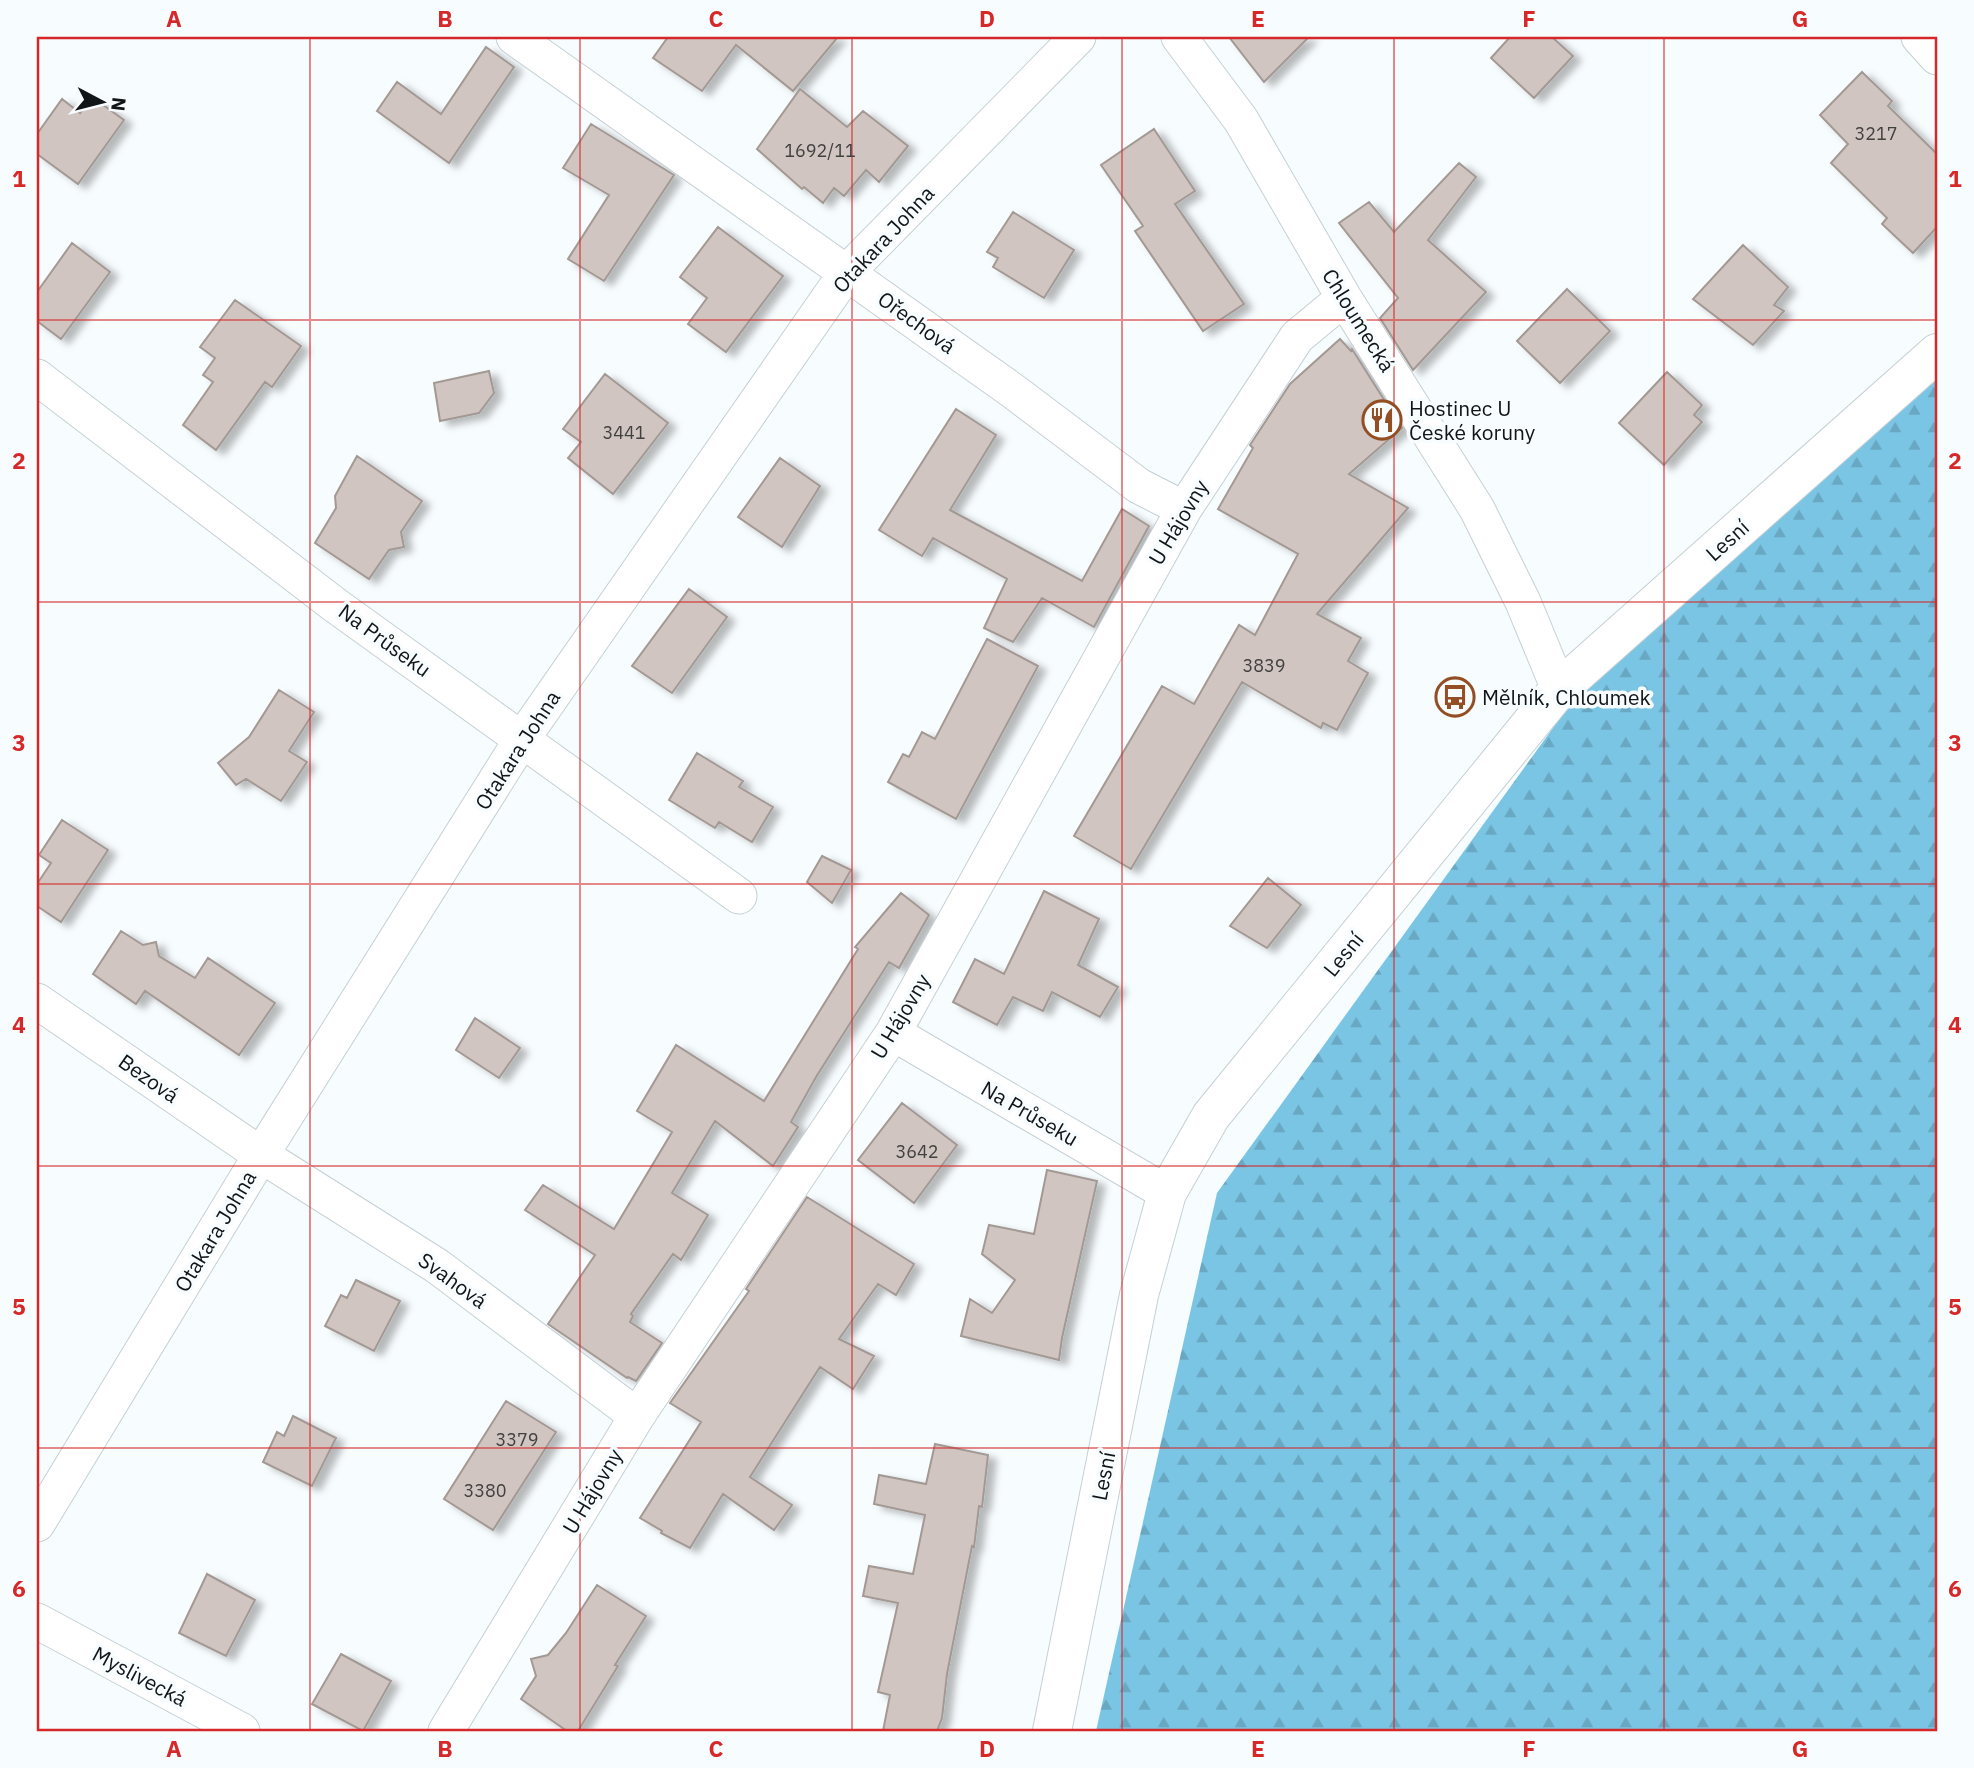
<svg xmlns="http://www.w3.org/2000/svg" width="1974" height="1768" font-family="'IBM Plex Sans',sans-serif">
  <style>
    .forest { fill: url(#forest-firs) }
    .building { fill: #d0c5c0; stroke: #a39994; stroke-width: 2; filter: url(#shadow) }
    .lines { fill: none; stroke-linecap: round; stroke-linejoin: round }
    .street-casing { stroke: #c5d0d5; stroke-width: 37 }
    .secondary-casing { stroke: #c5d0d5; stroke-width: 40 }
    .street { stroke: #fff; stroke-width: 35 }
    .secondary { stroke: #fff; stroke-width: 38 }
    .grid { fill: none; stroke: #d62828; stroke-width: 2; stroke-opacity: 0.55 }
    .labels { text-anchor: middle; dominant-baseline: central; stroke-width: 7; stroke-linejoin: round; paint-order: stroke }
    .number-label { font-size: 18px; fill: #424141 }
    .street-label { font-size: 21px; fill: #121517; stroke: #f7fcfe }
    .poi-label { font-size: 21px; fill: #121517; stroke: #f7fcfe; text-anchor: start }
    .neatline { fill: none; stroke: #d62828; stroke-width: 2.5 }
    .grid-label { font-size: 23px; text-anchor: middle; font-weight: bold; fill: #d62828 }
  </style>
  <defs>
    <pattern id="forest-firs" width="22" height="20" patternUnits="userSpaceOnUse" patternTransform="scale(1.75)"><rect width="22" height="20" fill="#7bc5e4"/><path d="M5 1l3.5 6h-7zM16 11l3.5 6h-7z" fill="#69a8c3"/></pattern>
    <filter id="shadow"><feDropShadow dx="8" dy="4.5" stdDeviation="3.5" flood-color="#0004"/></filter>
  </defs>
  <rect width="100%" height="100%" fill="#f7fcfe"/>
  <!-- forest -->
  <path class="forest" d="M1937 362V1731H1096L1217 1193 1602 660Z"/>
  <!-- building -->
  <path class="building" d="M668 37H838L793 91 736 45 702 91 653 58Z
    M1229 37H1309L1264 82Z
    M1510 37H1552L1573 56 1534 98 1491 58Z
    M486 47 514 67 449 163 377 111 397 82 441 114Z
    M1862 72 1892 101 1888 106 1937 154V227L1913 253 1882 224 1887 218 1831 163 1848 144 1820 115Z
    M800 89 847 127 863 111 908 146 879 182 866 170 844 196 834 188 823 203 804 187 802 189 757 149Z
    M92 97 124 120 78 184 37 154V134L62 99 80 113Z
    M591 124 674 175 604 281 568 259 609 195 563 168Z
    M1154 129 1195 191 1175 204 1244 304 1203 331 1135 231 1143 226 1101 165Z
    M1459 163 1476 177 1428 240 1486 292 1413 370 1380 318 1398 298 1339 223 1369 202 1394 232Z
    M1013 212 1074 250 1044 298 993 267 998 258 987 252Z
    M718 227 783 276 726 352 688 324 707 298 680 277Z
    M72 243 110 272 61 339 37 321V292Z
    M1743 245 1788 287 1774 305 1784 311 1753 345 1693 299Z
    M1567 289 1610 331 1560 383 1517 341Z
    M235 300 301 346 272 387 265 382 216 450 183 425 213 382 203 375 215 358 200 347Z
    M1340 339 1351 351 1352 349 1402 428 1349 474 1408 508 1317 614 1361 638 1348 661 1368 673 1337 730 1323 723 1321 728 1242 682 1131 869 1074 836 1162 686 1194 704 1239 625 1255 635 1298 554 1218 509 1253 448 1250 445 1290 384Z
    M489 371 494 393 479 413 440 421 434 383Z
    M1667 372 1702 405 1694 415 1702 422 1664 465 1619 423Z
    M605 374 668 423 613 494 568 458 581 442 563 429Z
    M956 409 996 435 950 510 1082 581 1122 509 1149 526 1094 627 1042 598 1013 642 984 628 1007 579 933 538 922 556 879 530Z
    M357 456 422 501 401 532 404 547 389 550 369 579 315 543 336 508 335 496Z
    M780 458 820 486 782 547 738 517Z
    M689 589 727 617 672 693 632 666Z
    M987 639 1038 666 956 819 888 782 903 754 909 757 922 732 935 739Z
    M279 690 314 712 289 751 307 762 281 801 246 779 236 785 218 763 249 737Z
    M697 753 743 781 739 787 773 807 752 842 719 822 715 828 669 800Z
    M62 820 108 850 61 922 37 906V884L51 863 39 855Z
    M822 856 851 870 832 903 807 882Z
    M1268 878 1301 905 1267 948 1230 926Z
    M1044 891 1099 919 1078 965 1118 987 1100 1017 1052 992 1043 1011 1013 997 997 1025 953 1002 975 959 1004 974Z
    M901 893 929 915 899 968 889 962 816 1077 791 1122 798 1127 773 1166 715 1121 672 1193 708 1215 681 1260 673 1254 631 1314 633 1316 630 1322 662 1343 636 1381 628 1377 627 1378 548 1324 595 1255 525 1210 543 1185 614 1229 672 1132 637 1111 676 1045 764 1101 858 949 855 947Z
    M121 931 143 945 156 942 159 956 195 978 208 958 275 1003 239 1055 145 991 136 1004 93 974Z
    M475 1018 520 1048 499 1078 456 1050Z
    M902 1103 957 1145 914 1203 858 1160Z
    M1047 1170 1097 1181 1062 1338 1059 1360 961 1336 970 1299 992 1313 1015 1280 982 1254 989 1225 1034 1234Z
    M807 1197 914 1264 896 1295 878 1284 839 1339 874 1356 853 1389 820 1367 750 1477 792 1505 774 1530 723 1494 690 1548 661 1533 662 1531 640 1518 701 1422 670 1403 749 1291 746 1289Z
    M356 1280 400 1301 374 1351 325 1326 341 1295 347 1298Z
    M506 1401 556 1432 493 1530 444 1499Z
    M293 1416 336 1438 312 1486 263 1462 277 1432 284 1436Z
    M935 1444 988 1455 982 1507 979 1506 974 1547 972 1546 947 1674 942 1718 937 1731H883L890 1695 878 1692 898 1603 863 1596 869 1566 913 1574 925 1515 874 1504 879 1475 926 1484Z
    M207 1574 255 1600 226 1656 179 1633Z
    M597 1585 646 1616 615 1665 618 1666 578 1731H567L521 1699 536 1676 531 1659 548 1655 566 1633Z
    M341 1654 391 1681 363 1731 312 1704Z"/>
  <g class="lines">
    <!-- street casing -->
    <g class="street-casing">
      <path id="street" d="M514 37 1013 391 1139 486 1184 509
        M1179 37 1241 120 1344 298 1477 509 1523 602 1559 689
        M1919 37 1937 57
        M37 377 335 605 739 896
        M37 1001 261 1155 437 1266 637 1416
        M893 1033 1167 1193
        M37 1524 261 1155 522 739 847 272 1078 37
        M37 1621 242 1731
        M446 1731 637 1416 893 1033 1184 509 1297 337 1344 298"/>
    </g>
    <!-- secondary casing -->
    <g class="secondary-casing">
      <path id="secondary" d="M1052 1731 1139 1295 1167 1193 1211 1116 1559 689 1937 353"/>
    </g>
    <!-- street -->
    <use href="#street" class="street"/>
    <!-- secondary -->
    <use href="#secondary" class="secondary"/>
  </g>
  <!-- grid -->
  <path class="grid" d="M310 37V1731M580 37V1731M852 37V1731M1122 37V1731M1394 37V1731M1664 37V1731M37 320H1937M37 602H1937M37 884H1937M37 1166H1937M37 1448H1937"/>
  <!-- icons -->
  <defs>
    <g id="restaurant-ring" transform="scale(2.0125)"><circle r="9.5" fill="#f7fcfe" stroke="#934e24" stroke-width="1.5"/><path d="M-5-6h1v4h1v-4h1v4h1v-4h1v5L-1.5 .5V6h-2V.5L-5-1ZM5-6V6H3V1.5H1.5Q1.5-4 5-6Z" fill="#934e24"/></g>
    <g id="bus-ring" transform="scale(2.0125)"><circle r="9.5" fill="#f7fcfe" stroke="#934e24" stroke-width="1.5"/><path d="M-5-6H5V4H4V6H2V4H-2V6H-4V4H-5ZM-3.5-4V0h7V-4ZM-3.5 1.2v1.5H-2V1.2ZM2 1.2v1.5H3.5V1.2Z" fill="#934e24"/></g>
  </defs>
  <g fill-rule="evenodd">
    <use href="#restaurant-ring" x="1382" y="420"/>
    <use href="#bus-ring" x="1455" y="697"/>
  </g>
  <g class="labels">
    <!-- number labels -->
    <g class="number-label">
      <text x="1876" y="133">3217</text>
      <text x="820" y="150">1692/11</text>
      <text x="624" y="432">3441</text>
      <text x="1264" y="665">3839</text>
      <text x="917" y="1151">3642</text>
      <text x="517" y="1439">3379</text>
      <text x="485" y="1490">3380</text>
    </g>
    <!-- street labels -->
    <g class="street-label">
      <text transform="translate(883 239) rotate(-47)">Otakara Johna</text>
      <text transform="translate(1359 320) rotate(58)">Chloumecká</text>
      <text transform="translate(917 322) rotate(36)">Ořechová</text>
      <text transform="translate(1178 522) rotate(-59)">U Hájovny</text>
      <text transform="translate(1727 540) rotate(-42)">Lesní</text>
      <text transform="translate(385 640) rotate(36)">Na Průseku</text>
      <text transform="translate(517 750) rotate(-57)">Otakara Johna</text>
      <text transform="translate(1343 954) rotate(-51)">Lesní</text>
      <text transform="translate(900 1016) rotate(-59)">U Hájovny</text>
      <text transform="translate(149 1078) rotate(35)">Bezová</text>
      <text transform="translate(1030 1113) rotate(30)">Na Průseku</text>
      <text transform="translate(215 1231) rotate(-59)">Otakara Johna</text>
      <text transform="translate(453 1280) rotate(36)">Svahová</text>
      <text transform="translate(1103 1476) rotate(-79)">Lesní</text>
      <text transform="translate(592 1491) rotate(-59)">U Hájovny</text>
      <text transform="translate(140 1676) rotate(28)">Myslivecká</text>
    </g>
    <!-- poi labels -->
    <g class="poi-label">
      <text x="1409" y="408">Hostinec U<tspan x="1409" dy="24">České koruny</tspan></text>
      <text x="1482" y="697">Mělník, Chloumek</text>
    </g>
  </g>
  <!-- border -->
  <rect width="1974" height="1768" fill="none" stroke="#f7fcfe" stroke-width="77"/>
  <!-- north arrow -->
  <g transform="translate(102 102) rotate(97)" stroke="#f7fcfe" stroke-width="5" paint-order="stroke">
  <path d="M0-5L12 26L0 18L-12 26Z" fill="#121517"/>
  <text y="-10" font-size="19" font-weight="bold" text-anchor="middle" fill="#121517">N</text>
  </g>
  <rect x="38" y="38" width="1898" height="1692" class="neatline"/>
  <g class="grid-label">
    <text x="174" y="27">A</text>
    <text x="445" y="27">B</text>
    <text x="716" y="27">C</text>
    <text x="987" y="27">D</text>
    <text x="1258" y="27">E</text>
    <text x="1529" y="27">F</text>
    <text x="1800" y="27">G</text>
    <text x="19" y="187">1</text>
    <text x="1955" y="187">1</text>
    <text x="19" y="469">2</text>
    <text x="1955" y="469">2</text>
    <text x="19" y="751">3</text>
    <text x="1955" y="751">3</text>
    <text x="19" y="1033">4</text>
    <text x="1955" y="1033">4</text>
    <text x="19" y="1315">5</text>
    <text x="1955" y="1315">5</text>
    <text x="19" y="1597">6</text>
    <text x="1955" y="1597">6</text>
    <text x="174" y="1757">A</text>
    <text x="445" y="1757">B</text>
    <text x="716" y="1757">C</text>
    <text x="987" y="1757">D</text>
    <text x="1258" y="1757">E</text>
    <text x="1529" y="1757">F</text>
    <text x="1800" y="1757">G</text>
  </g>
</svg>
